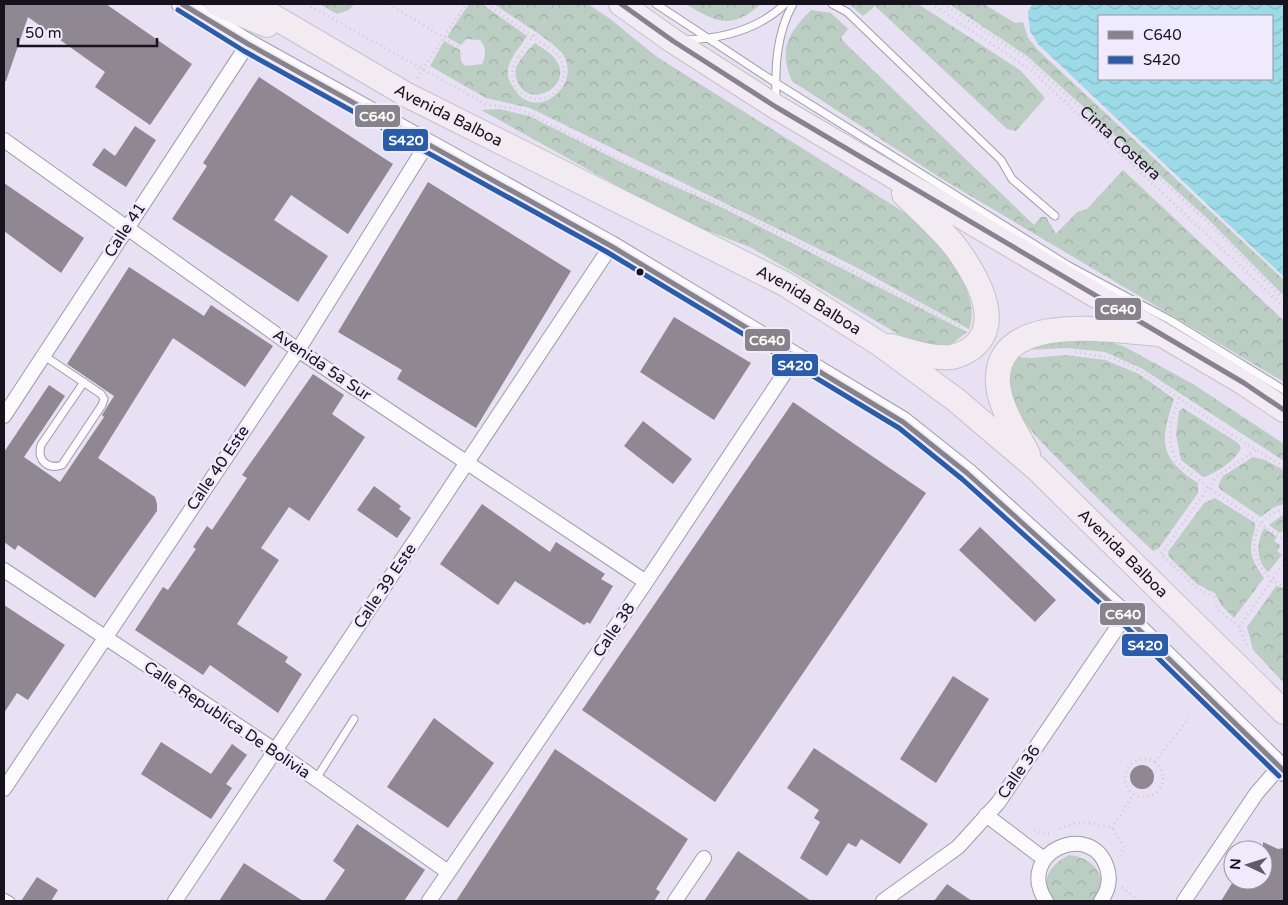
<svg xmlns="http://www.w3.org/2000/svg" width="1288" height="905" font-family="'Varela Round',sans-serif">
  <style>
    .park { fill: url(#park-crowns) }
    .water { fill: url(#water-waves); fill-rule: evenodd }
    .building { fill: #8f8792 }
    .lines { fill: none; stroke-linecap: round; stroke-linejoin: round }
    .service-casing { stroke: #a09ba9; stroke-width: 9 }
    .minor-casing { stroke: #a09ba9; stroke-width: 16 }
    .secondary-casing { stroke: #a09ba9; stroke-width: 22 }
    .trunk-casing { stroke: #c3c1ca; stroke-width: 26 }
    .path { stroke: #ceccd0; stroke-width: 3; stroke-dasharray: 1 4; stroke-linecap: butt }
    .service { stroke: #fbfafd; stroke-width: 7 }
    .minor { stroke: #fbfafd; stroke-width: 14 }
    .secondary { stroke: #fbfafd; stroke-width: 20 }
    .trunk { stroke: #f2ebf2; stroke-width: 24 }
    .path-bridge { stroke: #ceccd0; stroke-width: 3; stroke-dasharray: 1 4; stroke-linecap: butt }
    .bus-1-casing { stroke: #f0eafd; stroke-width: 9 }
    .bus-2-casing { stroke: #f0eafd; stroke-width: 9 }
    .bus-1 { stroke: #87838a; stroke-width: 5 }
    .bus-2 { stroke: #2a5caa; stroke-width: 5 }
    .bus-dot { fill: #17131e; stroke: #f0eafd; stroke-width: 2 }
    .labels { text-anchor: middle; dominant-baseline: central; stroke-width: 5; stroke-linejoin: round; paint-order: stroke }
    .street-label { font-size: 16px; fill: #17131e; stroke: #f0eafd }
    .line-badge { stroke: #f0eafd; stroke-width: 2 }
    .badge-label { font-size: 14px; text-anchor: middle; font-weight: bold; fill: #fff }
  </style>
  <defs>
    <pattern id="park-crowns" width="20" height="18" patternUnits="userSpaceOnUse" patternTransform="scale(1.25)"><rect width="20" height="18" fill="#bccdc3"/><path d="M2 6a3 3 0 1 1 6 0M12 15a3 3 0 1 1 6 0" fill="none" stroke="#a1afa7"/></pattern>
    <pattern id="water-waves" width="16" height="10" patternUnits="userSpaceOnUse" patternTransform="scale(1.25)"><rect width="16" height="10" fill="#9bdae6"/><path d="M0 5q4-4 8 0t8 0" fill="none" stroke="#85bac5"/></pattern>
  </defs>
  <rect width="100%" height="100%" fill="#e7e1f3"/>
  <!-- park -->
  <path class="park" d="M319 4H354L349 10 337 14Z
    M469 4H482L527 36C521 46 510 57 508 69 507 77 510 84 515 90 537 123 584 84 562 53 553 41 509 15 494 4H588L609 18 657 57 910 216C935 239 984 292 969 329L852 265 753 217 530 108 486 98 430 66 444 41 460 50 461 61 465 66 482 64C486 55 487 48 480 40L466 39 461 45 447 37Z
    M685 4H761C730 31 717 22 685 4Z
    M849 4H918L1020 70 1045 98 1016 131 1007 129 875 6 863 16Z
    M949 4H984L1015 23 1023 22 1028 38 1039 51 1284 280V296L1208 219 1027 56Z
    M811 10 831 13 848 29 841 38 846 44 1034 225 1041 217H1046L1056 234 1077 212 1087 209 1123 170 1284 321V382L942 179 792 81C778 50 788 33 811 10Z
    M535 43C542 48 551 53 556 60 574 85 531 110 518 83 515 77 514 70 518 64 522 56 529 49 535 43Z
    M499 109 529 116 627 165 723 208 967 332 950 345 935 347 905 338 752 248 693 225 643 200 481 110Z
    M1060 340H1103L1123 346 1193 384 1284 444V461L1141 368 1105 352 1067 348 1024 350Z
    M1066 355 1105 360 1139 374 1174 399C1160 441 1158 457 1198 483V493L1159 548 1153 551C1122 522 1092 493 1062 463 1044 444 1019 423 1011 396 1007 381 1010 370 1017 357L1032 358Z
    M1183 408 1238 443 1241 448C1236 460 1215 474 1203 477L1181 460 1176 435 1179 411Z
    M1253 457 1265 460 1284 470V504L1274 507 1261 517 1221 490 1218 486 1223 476Z
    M1215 498 1255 523C1256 530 1253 533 1252 540 1248 555 1256 566 1264 578L1234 618 1221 605 1215 593 1197 584 1169 557 1168 552 1204 503Z
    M1284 514V530L1280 533 1269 525Z
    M1264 528 1277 537 1274 541 1281 546 1277 551 1282 555 1268 572C1256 561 1256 542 1264 528Z
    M1276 586 1284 588V683L1253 650 1247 627Z
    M1069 855C1094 857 1114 881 1092 901H1055C1037 883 1050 864 1069 855Z"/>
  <!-- water -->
  <path class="water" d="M1033 4H1284V277L1038 44 1030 31 1028 11ZM1099 16H1272V79H1099Z"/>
  <!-- building -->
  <path class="building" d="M4 4H106L192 64 150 125 95 87 105 72 28 17 6 81H4Z
    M259 77 393 164 348 234 291 195 274 220 328 256 298 302 172 219 207 166 203 163Z
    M135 126 156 140 126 187 92 165 104 148 115 156Z
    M428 182 571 271 476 428 397 379 402 370 338 332Z
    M4 183 84 238 61 273 4 231Z
    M129 267 204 316 211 305 273 346 245 387 173 338 98 458 155 497 157 504V511L95 598 18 545 15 550 4 542V452L49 385 65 396 24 457 60 482 104 417 102 415 114 396 67 364Z
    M674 317 751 363 714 420 640 372Z
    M313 374 344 395 332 414 365 437 309 521 289 507 261 548 279 560 237 624 288 657 285 662 302 674 278 713 210 665 203 675 135 630 163 587 168 590 196 549 193 547 207 526 212 530 247 478 242 475Z
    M793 402 926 493 715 802 582 710Z
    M643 421 692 459 673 484 624 446Z
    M374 486 401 506 399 509 411 518 397 538 357 510Z
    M482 504 550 552 556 542 605 574 601 579 613 586 590 624 587 622 584 625 515 581 498 605 440 564Z
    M980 527 1056 600 1035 622 959 550Z
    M4 605 65 645 28 700 17 693 4 713Z
    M953 676 989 699 936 783 900 759Z
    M434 718 494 763 448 828 387 787Z
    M161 742 211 774 232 744 247 755 226 784 232 788 211 819 141 774Z
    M814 748 928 824 900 864 861 839 856 847 848 843 827 876 800 858 820 822 814 818 819 810 787 788Z
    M555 749 688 839 656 889 660 892 654 901H456Z
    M1130 777a12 12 0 1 1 24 0a12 12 0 1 1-24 0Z
    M357 824 425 870 404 901H324L345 870 333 861Z
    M1263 842 1278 849 1284 848V901H1221L1234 880H1263Z
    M738 851 811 901H704Z
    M244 863 303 901H219Z
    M37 877 58 890 51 901H21Z
    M947 884 972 901H934Z"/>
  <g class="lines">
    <!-- service casing -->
    <g class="service-casing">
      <path id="service" d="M656 4 776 83 1069 266 1170 320 1284 390
        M832 4 847 12 1001 160 1012 179 1055 216
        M684 40C720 39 758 30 785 4
        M776 102C775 68 776 34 793 4
        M43 355 101 394 104 399 102 405 62 465C47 470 37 460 41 445L84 382
        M316 779 354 719
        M4 897 11 901"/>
    </g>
    <!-- minor casing -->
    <g class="minor-casing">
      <path id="minor" d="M4 140 298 350 646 582
        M4 416 248 44
        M4 570 276 751 448 872
        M4 789 298 350 427 144
        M986 815 1044 859
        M175 901 611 246
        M429 901 646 582 796 356
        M675 901 704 858
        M883 901 958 847 998 803 1125 616
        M1046 901C1014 852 1092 819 1107 868 1111 880 1108 891 1101 901
        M1184 901 1256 794 1280 766"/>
    </g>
    <!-- secondary casing -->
    <g class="secondary-casing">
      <path id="secondary" d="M182 4 248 44 611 246 903 422 967 473 1125 616 1284 771"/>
    </g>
    <!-- trunk casing -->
    <g class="trunk-casing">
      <g id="trunk">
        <path d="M217 4 267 25"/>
        <path id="s2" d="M252 4 407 95 785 284 880 344 956 400 1037 469 1284 712"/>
        <path d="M621 4 673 41 776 107 1244 383 1284 410"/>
        <path d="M891 346C910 351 931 359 951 357 959 356 966 352 972 348 1005 323 975 274 957 249 942 229 922 212 904 194"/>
        <path d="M1028 454C1017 433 1000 408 998 384 993 309 1114 331 1158 334"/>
      </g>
    </g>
    <!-- path -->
    <g class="path">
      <path d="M306 4 485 104 522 110 638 169 740 213 963 328"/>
      <path d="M389 4 461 48"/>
      <path d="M487 4C504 16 520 28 537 40 544 45 553 50 559 56 562 60 565 69 564 74 557 120 491 96 519 56"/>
      <path d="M931 4 1031 70 1284 307"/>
      <path id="s1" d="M943 4 1023 56 1206 220 1284 299"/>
      <path d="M417 78 466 4"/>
      <path d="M1075 352 1117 359 1140 371 1229 433 1284 467"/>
      <path d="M1179 398 1171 422 1170 443 1176 461 1208 487 1284 540"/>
      <path d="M1284 509C1242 520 1247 572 1284 586"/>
      <path d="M1284 549V551"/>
      <path d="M1239 627 1284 563"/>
      <path d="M1247 645 1239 627 1218 610 1214 597 1194 586 1161 554 1216 477 1256 450"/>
      <circle cx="1144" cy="778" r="19"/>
      <path d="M1155 762 1189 718"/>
      <path d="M1112 828 1133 795"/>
      <path d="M1060 829C1078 819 1094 823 1112 828L1124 847 1120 858"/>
      <path d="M1034 830 1043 834 1052 833"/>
      <path d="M1122 887 1139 901"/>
    </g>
    <!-- service -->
    <use href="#service" class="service"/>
    <!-- minor -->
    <use href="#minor" class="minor"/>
    <!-- secondary -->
    <use href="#secondary" class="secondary"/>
    <!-- trunk -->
    <use href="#trunk" class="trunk"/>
    <!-- path-bridge -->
    <path class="path-bridge" d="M519 56 557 4"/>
    <!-- bus-1 casing -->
    <g class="bus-1-casing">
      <path id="bus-1" d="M182 4 248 44 611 246 903 422 967 473 1125 616 1284 771
        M621 4 673 41 776 107 1244 383 1284 410"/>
    </g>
    <!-- bus-2 casing -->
    <g class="bus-2-casing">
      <path id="bus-2" d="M178 10 244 51 607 252 899 428 962 479 1120 621 1279 776"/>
    </g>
    <!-- bus-1 -->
    <use href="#bus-1" class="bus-1"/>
    <!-- bus-2 -->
    <use href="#bus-2" class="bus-2"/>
  </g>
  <!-- markers -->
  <circle class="bus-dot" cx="640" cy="272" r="4.5"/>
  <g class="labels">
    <!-- street labels -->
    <g class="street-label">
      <text stroke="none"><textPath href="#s2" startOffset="226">Avenida Balboa</textPath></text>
      <text stroke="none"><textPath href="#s1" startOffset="226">Cinta Costera</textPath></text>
      <text transform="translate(125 230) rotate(-57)">Calle 41</text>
      <text stroke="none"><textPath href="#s2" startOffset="631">Avenida Balboa</textPath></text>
      <text transform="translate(322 365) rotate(34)">Avenida 5a Sur</text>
      <text transform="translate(218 468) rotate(-56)">Calle 40 Este</text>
      <text stroke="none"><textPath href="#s2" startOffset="1036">Avenida Balboa</textPath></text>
      <text transform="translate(385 586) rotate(-56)">Calle 39 Este</text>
      <text transform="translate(614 630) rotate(-56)">Calle 38</text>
      <text transform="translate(227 720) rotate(34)">Calle Republica De Bolivia</text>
      <text transform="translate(1019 772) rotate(-55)">Calle 36</text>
    </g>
  </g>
  <g class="line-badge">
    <rect x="354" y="104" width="47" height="24" rx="5" fill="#87838a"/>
    <rect x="382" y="128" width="47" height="24" rx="5" fill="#2a5caa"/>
    <rect x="1094" y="297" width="48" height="24" rx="5" fill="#87838a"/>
    <rect x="744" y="328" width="47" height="24" rx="5" fill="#87838a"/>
    <rect x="771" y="353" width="48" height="24" rx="5" fill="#2a5caa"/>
    <rect x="1099" y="602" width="47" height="24" rx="5" fill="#87838a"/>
    <rect x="1121" y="633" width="48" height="24" rx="5" fill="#2a5caa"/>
  </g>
  <g class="badge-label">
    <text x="377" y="121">C640</text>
    <text x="406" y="145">S420</text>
    <text x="1118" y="314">C640</text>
    <text x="767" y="345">C640</text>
    <text x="795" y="370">S420</text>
    <text x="1123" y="619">C640</text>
    <text x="1145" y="650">S420</text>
  </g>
  <!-- border -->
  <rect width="1288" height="905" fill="none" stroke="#17131e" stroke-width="10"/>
  <!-- legend -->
  <rect x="1098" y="15" width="175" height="65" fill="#f0eafd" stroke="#9994a4"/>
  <rect x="1108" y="31" width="25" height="8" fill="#87838a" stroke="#9994a4"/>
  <text x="1143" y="40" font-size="15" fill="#17131e">C640</text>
  <rect x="1108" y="56" width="25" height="8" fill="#2a5caa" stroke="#9994a4"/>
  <text x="1143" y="65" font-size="15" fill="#17131e">S420</text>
  <!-- north arrow -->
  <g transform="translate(1248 865) rotate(274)"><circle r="24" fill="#f0eafd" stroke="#9994a4"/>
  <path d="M0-4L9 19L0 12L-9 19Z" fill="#605b69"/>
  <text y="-8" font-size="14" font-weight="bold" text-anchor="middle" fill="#17131e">N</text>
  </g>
  <!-- scale -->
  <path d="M18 38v8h139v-8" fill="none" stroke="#17131e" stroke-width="2.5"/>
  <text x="25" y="38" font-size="15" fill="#17131e" stroke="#f0eafd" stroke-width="4" paint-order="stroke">50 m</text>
</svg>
